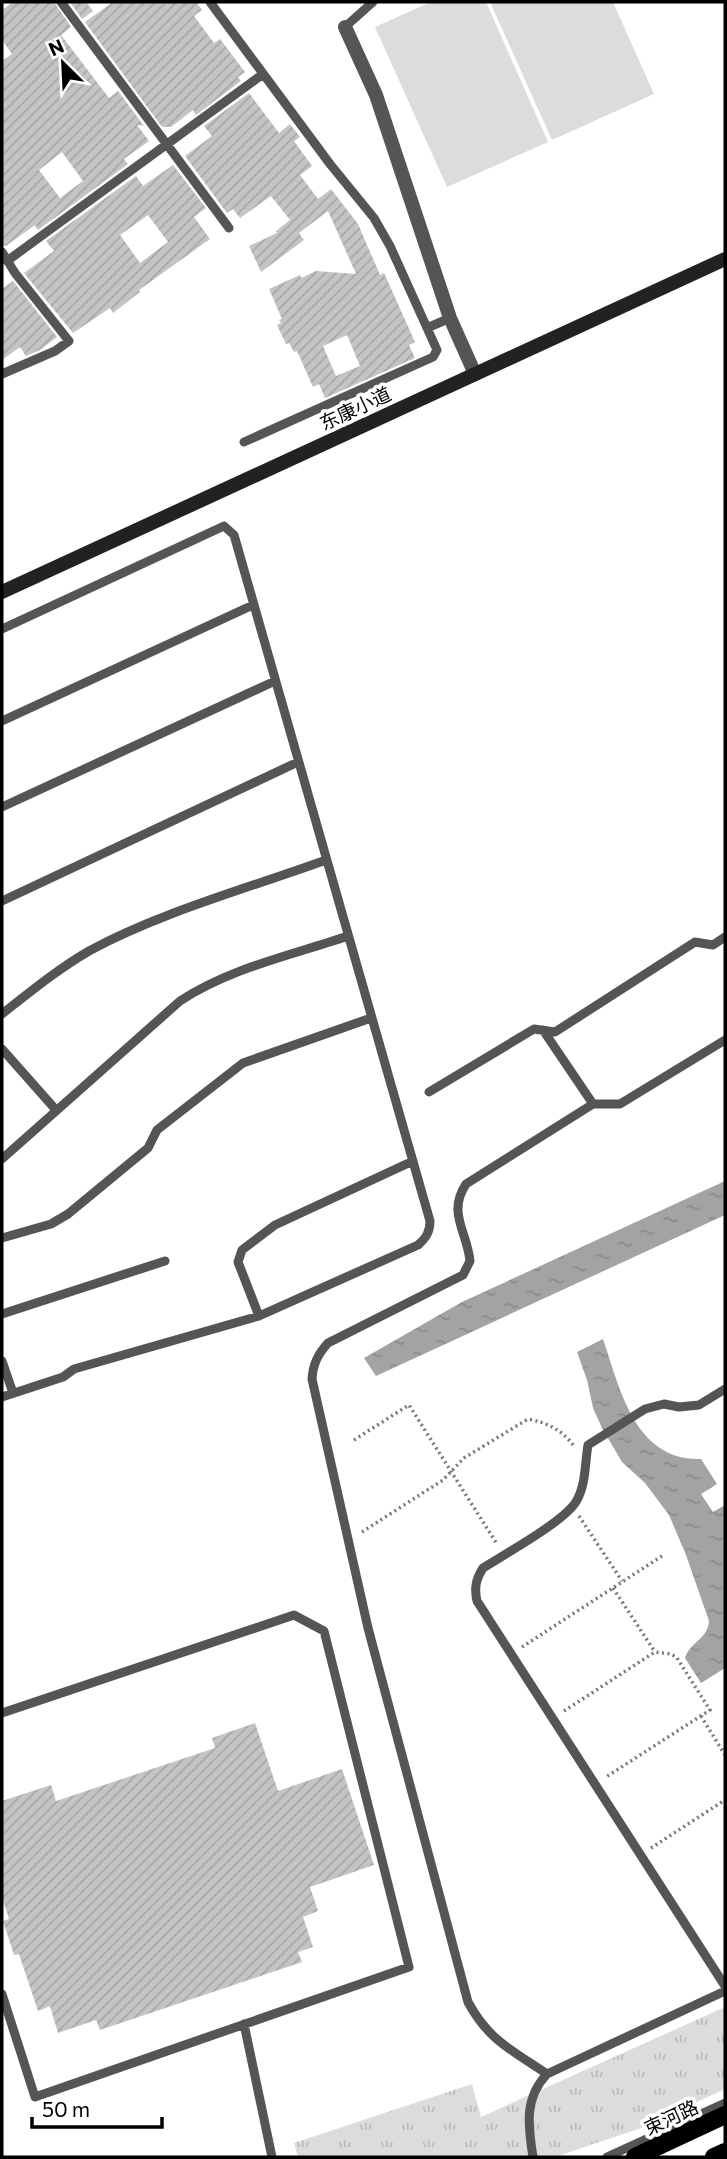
<svg xmlns="http://www.w3.org/2000/svg" width="727" height="2159" font-family="Commissioner,'Noto Sans SC',sans-serif">
  <style>
    .grass { fill: url(#grass-tufts) }
    .pitch { fill: #dcdcdc }
    .water { fill: url(#water-ripples) }
    .building { fill: url(#building-hatch); fill-rule: evenodd }
    .lines { fill: none; stroke-linecap: round; stroke-linejoin: round }
    .path { stroke: #777; stroke-width: 3.5; stroke-dasharray: 2 3.5; stroke-linecap: butt }
    .lane { stroke: #555; stroke-width: 9 }
    .street { stroke: #555; stroke-width: 14 }
    .secondary { stroke: #222; stroke-width: 14 }
    .primary { stroke: #000; stroke-width: 18 }
    .labels { text-anchor: middle; dominant-baseline: central; stroke-width: 7; stroke-linejoin: round; paint-order: stroke }
    .street-label { font-size: 19px; fill: #000; stroke: #fff }
  </style>
  <defs>
    <pattern id="grass-tufts" width="24" height="20" patternUnits="userSpaceOnUse" patternTransform="scale(1.75)"><rect width="24" height="20" fill="#dcdcdc"/><path d="M3 7l-1-3M5 7V3M7 7l1-3M15 17l-1-3M17 17v-4M19 17l1-3" fill="none" stroke="#bbb"/></pattern>
    <pattern id="water-ripples" width="26" height="14" patternUnits="userSpaceOnUse" patternTransform="scale(1.75)"><rect width="26" height="14" fill="#a3a3a3"/><path d="M2 4q2-2 4 0t4 0M15 11q2-2 4 0t4 0" fill="none" stroke="#8b8b8b"/></pattern>
    <pattern id="building-hatch" width="6" height="6" patternUnits="userSpaceOnUse" patternTransform="scale(1.75)"><rect width="6" height="6" fill="#c4c4c4"/><path d="M-1 1l2-2M0 6l6-6M5 7l2-2" fill="none" stroke="#a7a7a7"/></pattern>
  </defs>
  <rect width="100%" height="100%" fill="#fff"/>
  <!-- grass -->
  <path class="grass" d="M725 2007V2089L641 2128 555 2157H298L294 2143 472 2084 481 2117Z"/>
  <!-- pitch -->
  <path class="pitch" d="M431 2H486L548 142 447 187 375 27Z
    M490 2H613L654 94 552 140Z"/>
  <!-- water -->
  <path class="water" d="M725 1181V1215L376 1376 364 1358 462 1302Z
    M603 1339C620 1389 635 1461 701 1459L717 1484 701 1494 713 1512 725 1505V1668L701 1683 685 1658C690 1642 708 1639 709 1621L686 1555 669 1515 645 1483 622 1462 602 1428 593 1408 587 1380 577 1352Z"/>
  <!-- building -->
  <path class="building" d="M13 2H54L71 27 61 35 109 98 118 91 144 126 137 125 149 141 124 159 128 164 38 230 35 225 6 246 2 245V61L12 54 2 40V10ZM62 152 83 181 60 198 39 170Z
    M70 2H86L93 11 82 19Z
    M113 2H196L202 10 194 16 214 43 220 39 245 72 238 77 241 81 196 115 193 110 171 127H162L85 22Z
    M249 93 279 133 290 124 300 137 294 141 312 166 300 175 318 199 331 189 358 224 380 275 384 273 415 342 409 345 415 358 325 398 319 384 313 387 297 351 294 352 289 343 286 344 277 325 281 323 279 320 282 319 269 289 300 275 301 278 316 271 356 274 328 211 299 233 304 240 261 272 249 246 277 233 276 231 290 220 271 196 240 218 233 209 227 213 185 156 212 136 204 126ZM347 335 360 366 336 376 323 346Z
    M173 165 206 208 194 217 210 239 139 290 140 292 113 313 110 308 73 333 24 273 54 251 46 241 136 176 143 186ZM148 215 168 242 140 263 120 235Z
    M13 281 57 337 40 350 26 356 20 347 2 360V289Z
    M255 1723 278 1791 342 1769 374 1865 310 1887 318 1911 303 1917 313 1947 298 1952 302 1962 100 2030 96 2020 58 2033 50 2006 38 2011 19 1954 14 1955 3 1921 9 1919 2 1897V1801L51 1785 56 1801 215 1748 212 1738Z"/>
  <g class="lines">
    <!-- path -->
    <path class="path" d="M354 1440 409 1405 497 1544
      M579 1516 622 1581
      M362 1532 443 1480 464 1458 528 1419C548 1423 562 1430 574 1446
      M613 1588 655 1652
      M522 1647 662 1556
      M564 1711 655 1652 671 1654 677 1658 710 1710 606 1777
      M701 1716 725 1755
      M651 1848 725 1800"/>
    <!-- lane -->
    <path class="lane" d="M61 2 229 228
      M210 2 330 164 374 218 390 246 437 350 433 357 244 442
      M345 27 373 2
      M2 252 15 273 69 341 55 351 2 374
      M7 261 263 74
      M427 328 450 318
      M2 629 224 526 234 535 430 1221C430 1232 426 1238 418 1245L259 1316 74 1369 63 1377 2 1397
      M2 721 253 605
      M2 807 275 681
      M2 901 298 762
      M2 1014C30 992 58 969 89 951 161 912 249 888 326 860
      M543 1030 593 1104
      M2 1049 56 1110
      M429 1092 534 1029 555 1032 695 942 713 945 725 937
      M2 1159 180 1001C230 968 292 955 348 936
      M2 1238 51 1224 68 1214 148 1148 157 1130 243 1063 371 1018
      M2 1314 165 1261
      M259 1316 238 1262 242 1250 275 1225 413 1161
      M2 1361 13 1393
      M725 1389 699 1405 679 1407 664 1404 645 1409 588 1445C585 1462 586 1484 577 1500 567 1520 505 1554 483 1568 476 1579 474 1588 477 1601L725 1986
      M2 1713 294 1615 324 1631 409 1967 35 2097 2 1994
      M244 2024 272 2157
      M547 2074C512 2050 489 2041 468 2002L368 1628 312 1379C313 1364 318 1354 328 1343L463 1275 470 1261C467 1231 447 1213 466 1184L593 1104H620L725 1040
      M533 2157C528 2126 524 2098 547 2074L725 1991
      M607 2157 725 2103"/>
    <!-- street -->
    <path class="street" d="M345 27 376 95 450 318 475 374"/>
    <!-- secondary -->
    <path class="secondary" d="M2 592 725 259"/>
    <!-- primary -->
    <path class="primary" d="M635 2157 725 2115
      M714 2157 725 2152"/>
  </g>
  <g class="labels">
    <!-- street labels -->
    <g class="street-label">
      <text transform="translate(355 408) rotate(-25)">东康小道</text>
      <text transform="translate(671 2117) rotate(-25)">束河路</text>
    </g>
  </g>
  <!-- border -->
  <rect width="727" height="2159" fill="none" stroke="#000000" stroke-width="7"/>
  <!-- north arrow -->
  <g transform="translate(63 63) rotate(336)" stroke="#ffffff" stroke-width="5" paint-order="stroke">
  <path d="M0-5L12 26L0 18L-12 26Z" fill="#000000"/>
  <text y="-10" font-size="19" font-weight="bold" text-anchor="middle" fill="#000000">N</text>
  </g>
  <!-- scale -->
  <path d="M32 2117v10h130v-10" fill="none" stroke="#000000" stroke-width="3.5"/>
  <text x="42" y="2117" font-size="21" fill="#000000" stroke="#ffffff" stroke-width="5" paint-order="stroke">50 m</text>
</svg>
